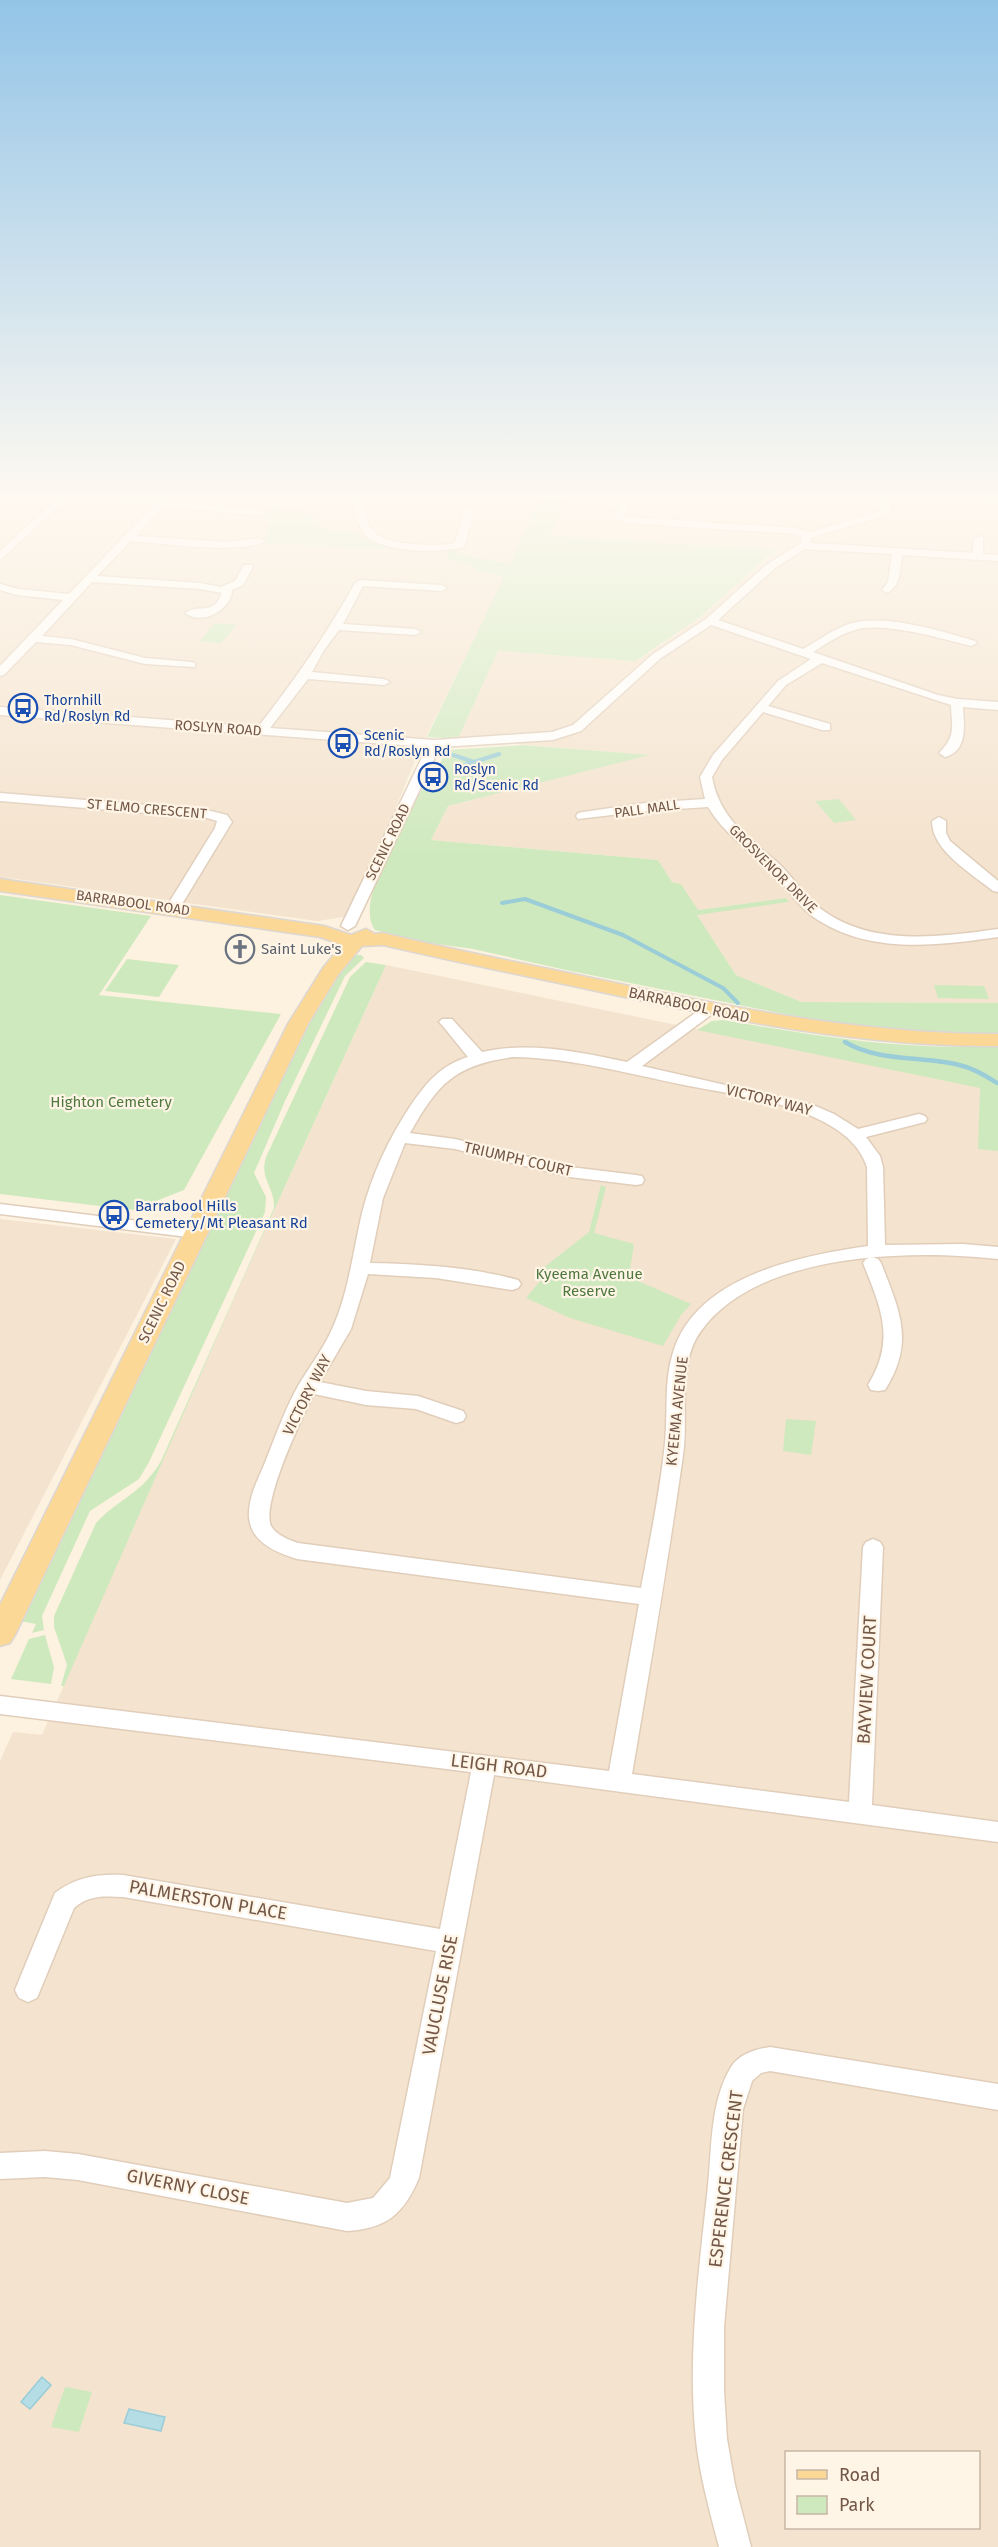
<svg xmlns="http://www.w3.org/2000/svg" width="998" height="2547" font-family="'Fira Sans',sans-serif">
  <style>
    .residential { fill: #f4e3ce; fill-rule: evenodd }
    .green { fill: #cfe9be }
    .water { fill: #b4dde5; stroke: #9acdd7; stroke-width: 1.5 }
    .lines { fill: none; stroke-linecap: round; stroke-linejoin: round }
    .stream-far1 { stroke: #9acdd7; stroke-width: 4 }
    .stream { stroke: #9acdd7; stroke-width: 4.5 }
    .minor-casing { stroke: #e0cebb; stroke-width: 3 }
    .major-casing { stroke: #ddd7d3; stroke-width: 3 }
    .minor { fill: #fff; fill-rule: evenodd }
    .major { fill: #fcd896; fill-rule: evenodd }
    .labels { text-anchor: middle; dominant-baseline: central; stroke-width: 4.5; stroke-linejoin: round; paint-order: stroke }
    .far-transit-label { font-size: 14px; fill: #164399; stroke: #fff5e6; text-anchor: start }
    .far-street-label { font-size: 14px; fill: #735747; stroke: #fff5e6 }
    .worship-label { font-size: 15px; fill: #5b616d; stroke: #fff5e6; text-anchor: start }
    .street-label { font-size: 15px; fill: #735747; stroke: #fff5e6 }
    .park-label { font-size: 15px; fill: #4f783f; stroke: #fff5e6 }
    .transit-label { font-size: 15px; fill: #164399; stroke: #fff5e6; text-anchor: start }
    .near-street-label { font-size: 18px; fill: #735747; stroke: #fff5e6 }
  </style>
  <rect width="100%" height="100%" fill="#fcf2df"/>
  <!-- residential -->
  <path class="residential" d="M0 499H540L510 564 462 555 457 549 450 550 446 558 469 563 476 570 505 577 418 753 355 908 344 917 317 921 9 878 0 890Z
    M566 499H998V1003L802 1002 736 975 696 914 789 902 786 898 697 910 681 884 672 882 658 860 431 840 448 806 647 755 458 739 498 651 637 661 700 617 774 551 549 536Z
    M386 965 962 1084 998 1078V2547H0V1761L13 1732 42 1735 240 1285ZM786 2452H978V2528H786Z
    M0 1219 176 1239 0 1580Z"/>
  <!-- green -->
  <path class="green" d="M540 499H566L550 536 775 550 700 617 636 661 498 651 458 739 427 737 504 577 476 570 469 563 445 558 450 550 457 549 462 555 510 564Z
    M268 507 296 509 309 516 318 517 319 526 329 530 359 534 366 540 389 546 380 549 261 543 269 531 265 529 274 518 263 516Z
    M215 623 237 625 221 643 200 641Z
    M524 745 650 755 448 806 431 840 658 860 672 882 681 884 698 910 786 898 789 902 697 915 736 975 802 1002 998 1003V1033L953 1034 854 1028 566 970 473 949 410 940 375 930C352 901 412 807 429 778H432L447 750Z
    M839 799 856 820 834 823 815 801Z
    M0 895 151 916 99 995 281 1014 184 1190 133 1210 0 1194Z
    M352 955H361L364 958 345 976 285 1101 254 1173 266 1197 265 1212 149 1462 139 1479 90 1511 42 1616 44 1630 32 1633 36 1624 20 1621 216 1213 332 978Z
    M127 959 179 965 159 997 105 991Z
    M366 962 386 965 240 1285 64 1686H61L67 1665 54 1627V1616L96 1523C120 1497 141 1495 161 1461L274 1208C275 1187 259 1179 266 1157L350 977Z
    M934 985 984 986 989 999 938 998Z
    M724 1020C815 1036 906 1051 998 1046V1151L978 1149 980 1088 697 1030 712 1021Z
    M601 1185 606 1187 594 1233 634 1244 629 1277 691 1304 681 1315 663 1346 570 1318 526 1298 541 1280 538 1272 589 1232Z
    M786 1419 816 1421 811 1455 783 1451Z
    M45 1635 54 1667 51 1684 11 1679 29 1639Z
    M65 2387 92 2392 79 2432 51 2427Z"/>
  <!-- water -->
  <path class="water" d="M42 2377 51 2385 30 2409 21 2402Z
    M129 2409 165 2417 161 2431 124 2423Z"/>
  <g class="lines">
    <!-- stream-far1 -->
    <path class="stream-far1" d="M453 755 474 762 499 754
      M465 765 474 762
      M502 903 525 899 623 935 723 988 738 1003"/>
    <!-- stream -->
    <path class="stream" d="M845 1042C878 1062 923 1056 959 1065 973 1068 985 1075 997 1083"/>
    <!-- minor casing -->
    <g class="minor-casing">
      <path id="minor" d="M56 499H67L0 560V551Z
        M83 499H170L168 502 259 509 264 512 259 515 163 507 136 536 227 542 260 538 265 541C246 555 157 543 131 541L97 576 200 583 221 587 235 581 244 565H252L253 567 243 585 232 590C232 610 201 626 185 613 198 603 213 617 222 593L200 589 92 582 42 636 71 639 145 658 191 662 195 663V667L145 664 71 645 36 642 4 675 0 676V666L63 600 17 595 0 590V584L18 589 69 594 154 505 88 502Z
        M353 499H363C364 510 366 522 373 531 385 546 438 547 455 543L464 510 469 507 474 510 464 547C441 553 387 553 368 537 358 529 354 512 353 499Z
        M621 499H631L624 516 628 517 796 528 810 532 881 511 882 509 875 499H885L892 509 888 515 819 535 811 539V543L973 553 974 538 983 536V554L998 555V561L902 555C900 569 901 586 887 593L882 590 888 582 892 554 804 549 774 569 718 620 803 649C819 640 835 628 852 623 886 614 942 631 975 641L977 643 971 646C943 639 882 621 855 630 840 634 826 644 813 652L938 695 957 699 998 702V710L963 707C964 726 968 751 945 757L939 753C956 736 952 728 951 705L822 663 786 685 768 706 830 724V730H822L763 712 722 760 712 777C719 817 747 837 777 862 793 876 803 896 821 909 872 947 939 937 998 929V937C936 946 867 955 812 916 796 904 786 886 772 872 749 850 725 835 708 807L645 811 578 819 576 816 578 813 583 812 645 803 705 799 700 777 713 755 778 681 811 659 711 625 661 658 581 731 553 740 440 747 355 926 348 930 341 926 427 747 0 715V707L258 727C294 681 327 634 355 583L360 580 442 585 447 588 442 591 363 586 343 624 415 629 421 632 415 635 339 630 324 650 312 672 384 679 390 682 384 685 308 679 270 728 435 740 552 732 573 725 653 654 706 619 766 565 801 543 802 536 795 534 626 523 614 517Z
        M956 499H998V504L961 502Z
        M0 793 207 810 227 815 232 822 179 909 172 913 165 909 215 828 217 821 207 818 0 801Z
        M939 817 946 821V833L950 841 998 881V892L993 891C971 873 932 851 932 821Z
        M710 1004 715 1006 718 1009 715 1012 642 1066 813 1105 834 1114 858 1129 919 1114 925 1116 927 1119 925 1122 866 1137 880 1156 883 1167 885 1245 963 1244 998 1247V1259C911 1249 758 1252 701 1331 676 1365 689 1417 683 1455 668 1562 650 1668 632 1774L849 1802 863 1547 866 1542 873 1539 880 1542 883 1547 872 1805 998 1822V1842L494 1775 419 2178C404 2213 387 2229 347 2231L78 2180 45 2177 0 2179V2153L45 2151 78 2154 347 2203 373 2198 390 2178 436 1951 123 1897C103 1896 89 1895 74 1908L37 1998 28 2002 19 1998 15 1990 55 1893C76 1877 97 1874 123 1875L440 1929 471 1772 0 1714V1696L609 1771 639 1604 297 1559C276 1552 251 1543 249 1517 248 1499 257 1481 264 1465 275 1438 284 1411 298 1386 310 1366 324 1348 333 1327 349 1291 353 1251 362 1213 372 1174 389 1138 411 1105 427 1082 441 1065 468 1057L442 1025 439 1022 442 1019H452L482 1052C529 1041 580 1052 627 1062L705 1006ZM513 1057C572 1058 626 1073 684 1085 729 1094 779 1099 820 1120 842 1131 859 1144 867 1167L868 1246C798 1256 693 1277 672 1356 664 1384 668 1414 665 1443 660 1491 650 1540 641 1588L298 1543C289 1540 276 1535 271 1526 261 1503 302 1417 314 1394L366 1405 416 1409 456 1423 463 1421 466 1416 463 1411 418 1396 366 1391 320 1382 351 1329 368 1274 436 1278 512 1290 518 1288 521 1284 518 1280C471 1267 419 1264 370 1263L383 1198 405 1143 455 1149 570 1177 636 1185 642 1184 644 1180 642 1176 636 1175 570 1167 455 1139 410 1133C438 1083 455 1065 513 1057Z
        M0 1204 196 1228 202 1229 205 1233 202 1237 196 1238 0 1214Z
        M872 1257 878 1259 881 1263C900 1312 915 1342 885 1390L878 1391 871 1390 868 1385C896 1340 881 1308 863 1263L866 1259Z
        M770 2047 998 2084V2110L770 2071 761 2073 752 2081 743 2109 724 2327V2391L727 2439 735 2485 751 2547H719C710 2512 700 2477 696 2440 687 2356 699 2270 708 2186 712 2147 710 2102 731 2067 739 2054 756 2049 770 2047Z"/>
    </g>
    <!-- major casing -->
    <g class="major-casing">
      <path id="major" d="M0 879 324 926 351 935 366 929 375 934 383 933C457 951 532 965 606 981 736 1009 865 1034 998 1034V1046C865 1047 736 1021 606 993 531 977 457 962 383 945L362 946 338 975 308 1024 15 1635 10 1643 0 1646V1605L288 1024 323 968 342 945 320 937 0 891Z"/>
    </g>
    <!-- minor -->
    <use href="#minor" class="minor"/>
    <!-- major -->
    <use href="#major" class="major"/>
  </g>
  <!-- sky -->
  <linearGradient id="sky" x2="0" y2="1"><stop stop-color="#93c4e7"/><stop offset="0.58" stop-color="#fef9f1"/><stop offset="1" stop-color="#fef9f1" stop-opacity="0"/></linearGradient>
  <rect width="998" height="856" fill="url(#sky)"/>
  <!-- icons -->
  <defs>
    <g id="bus-ring" transform="scale(1.5)"><circle r="9.5" fill="#fff5e6" stroke="#1a4fb4" stroke-width="1.5"/><path d="M-5-6H5V4H4V6H2V4H-2V6H-4V4H-5ZM-3.5-4V0h7V-4ZM-3.5 1.2v1.5H-2V1.2ZM2 1.2v1.5H3.5V1.2Z" fill="#1a4fb4"/></g>
    <g id="church-ring" transform="scale(1.5)"><circle r="9.5" fill="#fff5e6" stroke="#6b7280" stroke-width="1.5"/><path d="M-1.2-6h2.4v3.5h3.3v2.4h-3.3V6h-2.4V-.1h-3.3v-2.4h3.3Z" fill="#6b7280"/></g>
  </defs>
  <g fill-rule="evenodd">
    <use href="#bus-ring" x="23" y="708"/>
    <use href="#bus-ring" x="343" y="743"/>
    <use href="#bus-ring" x="433" y="777"/>
    <use href="#church-ring" x="240" y="949"/>
    <use href="#bus-ring" x="114" y="1215"/>
  </g>
  <g class="labels">
    <!-- far-transit labels -->
    <g class="far-transit-label">
      <text x="44" y="700">Thornhill<tspan x="44" dy="16">Rd/Roslyn Rd</tspan></text>
      <text x="364" y="735">Scenic<tspan x="364" dy="16">Rd/Roslyn Rd</tspan></text>
      <text x="454" y="769">Roslyn<tspan x="454" dy="16">Rd/Scenic Rd</tspan></text>
    </g>
    <!-- far-street labels -->
    <g class="far-street-label">
      <text transform="translate(218 728) rotate(4)">ROSLYN ROAD</text>
      <text transform="translate(147 809) rotate(5)">ST ELMO CRESCENT</text>
      <text transform="translate(647 809) rotate(-8)">PALL MALL</text>
      <text transform="translate(388 842) rotate(-64)">SCENIC ROAD</text>
      <text transform="translate(773 869) rotate(45)">GROSVENOR DRIVE</text>
      <text transform="translate(133 903) rotate(8)">BARRABOOL ROAD</text>
    </g>
    <!-- worship labels -->
    <g class="worship-label">
      <text x="261" y="949">Saint Luke's</text>
    </g>
    <!-- street labels -->
    <g class="street-label">
      <text transform="translate(689 1005) rotate(12)">BARRABOOL ROAD</text>
      <text transform="translate(769 1100) rotate(14)">VICTORY WAY</text>
      <text transform="translate(518 1159) rotate(13)">TRIUMPH COURT</text>
      <text transform="translate(162 1302) rotate(-64)">SCENIC ROAD</text>
      <text transform="translate(307 1395) rotate(-63)">VICTORY WAY</text>
      <text transform="translate(677 1411) rotate(-84)">KYEEMA AVENUE</text>
    </g>
    <!-- park labels -->
    <g class="park-label">
      <text x="111" y="1102">Highton Cemetery</text>
      <text x="589" y="1274">Kyeema Avenue<tspan x="589" dy="17">Reserve</tspan></text>
    </g>
    <!-- transit labels -->
    <g class="transit-label">
      <text x="135" y="1206">Barrabool Hills<tspan x="135" dy="17">Cemetery/Mt Pleasant Rd</tspan></text>
    </g>
    <!-- near-street labels -->
    <g class="near-street-label">
      <text transform="translate(867 1680) rotate(-87)">BAYVIEW COURT</text>
      <text transform="translate(499 1766) rotate(7)">LEIGH ROAD</text>
      <text transform="translate(208 1900) rotate(10)">PALMERSTON PLACE</text>
      <text transform="translate(440 1995) rotate(-79)">VAUCLUSE RISE</text>
      <text transform="translate(726 2179) rotate(-83)">ESPERENCE CRESCENT</text>
      <text transform="translate(188 2187) rotate(11)">GIVERNY CLOSE</text>
    </g>
  </g>
  <!-- legend -->
  <rect x="785" y="2451" width="195" height="78" fill="#fff5e6" stroke="#c7b6a6" stroke-width="1.5"/>
  <rect x="797" y="2470" width="30" height="9" fill="#fcd896" stroke="#c7b6a6" stroke-width="1.5"/>
  <text x="839" y="2481" font-size="18" fill="#735747">Road</text>
  <rect x="797" y="2496" width="30" height="18" fill="#cfe9be" stroke="#c7b6a6" stroke-width="1.5"/>
  <text x="839" y="2511" font-size="18" fill="#735747">Park</text>
</svg>
